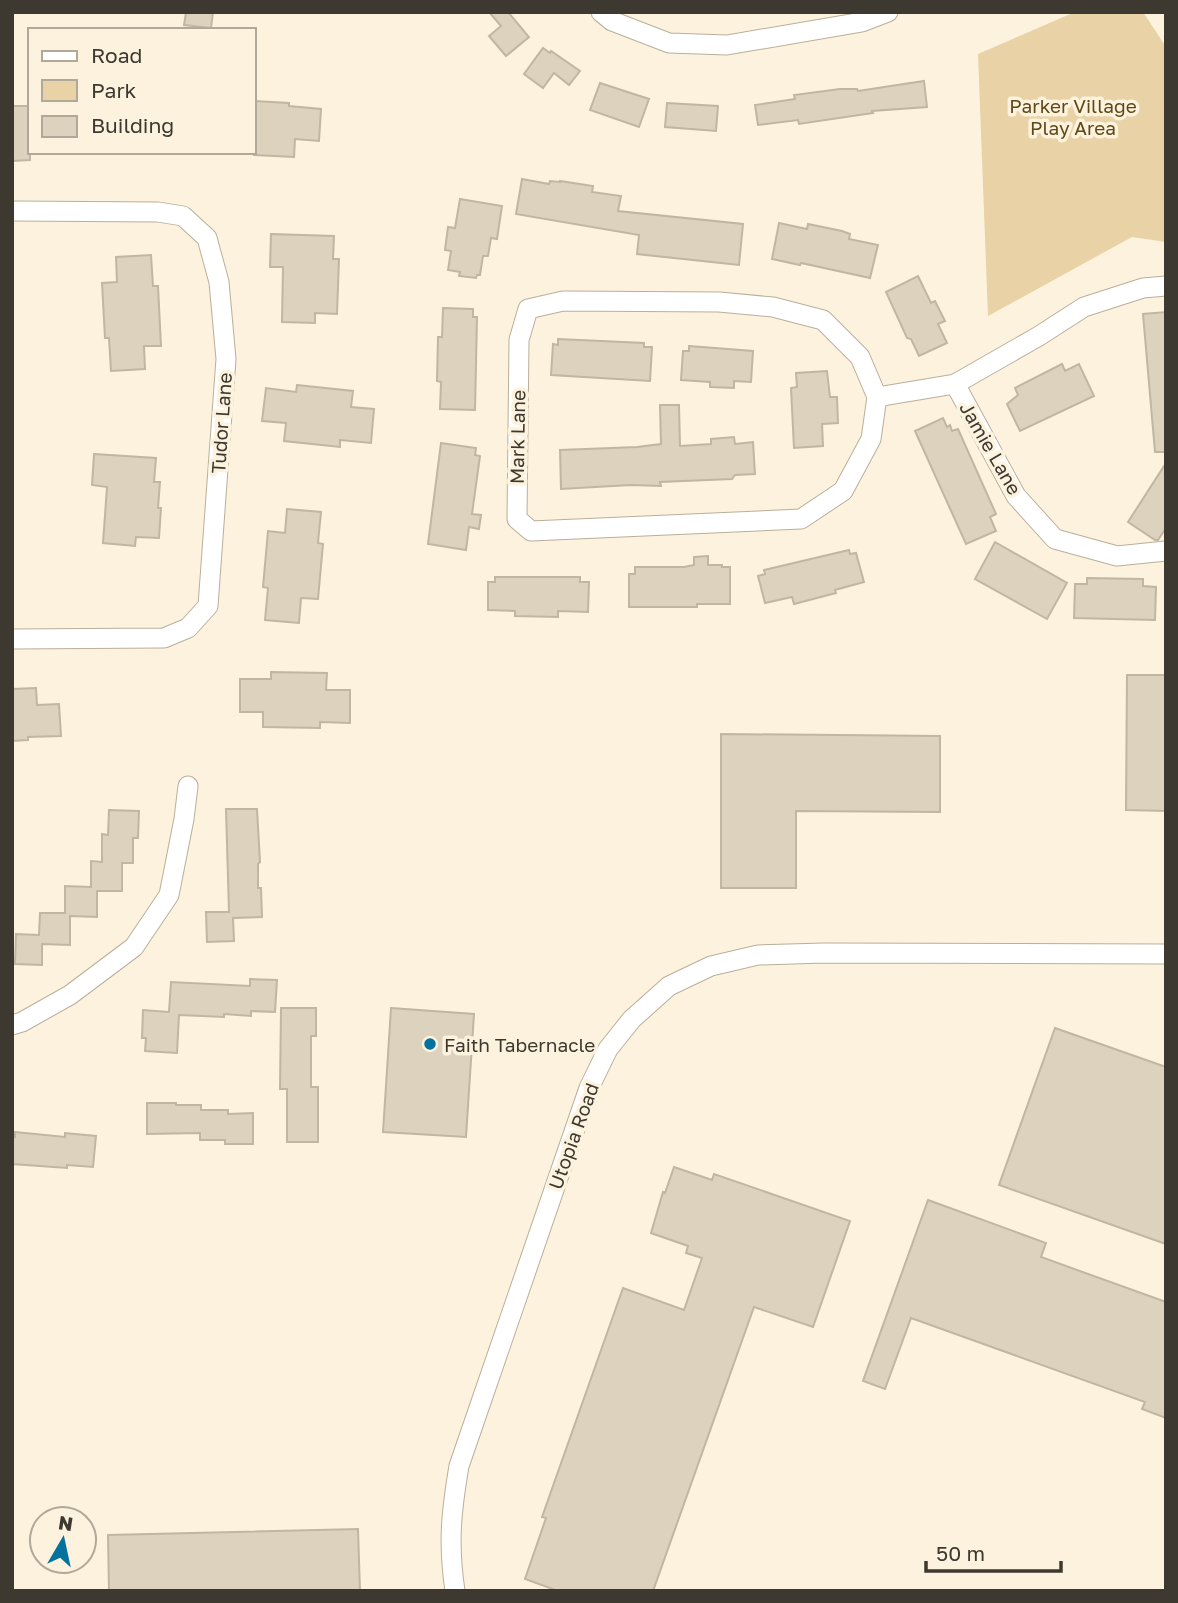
<svg xmlns="http://www.w3.org/2000/svg" width="1178" height="1603" font-family="'Golos Text',sans-serif">
  <style>
    .green { fill: #e8d2a6 }
    .building { fill: #dcd2be; stroke: #c0b6a2; stroke-width: 2 }
    .lines { fill: none; stroke-linecap: round; stroke-linejoin: round }
    .minor-casing { stroke: #b9af9b; stroke-width: 21 }
    .minor { stroke: #fff; stroke-width: 19 }
    .poi-dot { fill: #03729d; stroke: #fcf2dd; stroke-width: 2.5 }
    .labels { text-anchor: middle; dominant-baseline: central; stroke-width: 7; stroke-linejoin: round; paint-order: stroke }
    .park-label { font-size: 19px; fill: #5f4816; stroke: #fcf2dd }
    .street-label { font-size: 19px; fill: #3d3931; stroke: #fcf2dd }
    .poi-label { font-size: 19px; fill: #3d3931; stroke: #fcf2dd; text-anchor: start }
  </style>
  <rect width="100%" height="100%" fill="#fcf2dd"/>
  <!-- green -->
  <path class="green" d="M1075 12H1143L1166 47V242L1132 237 988 316 978 54Z"/>
  <!-- building -->
  <path class="building" d="M186 12H213L211 28 184 25Z
    M489 12H508L529 37 506 56 489 36 501 26Z
    M543 48 550 53 551 51 580 71 569 85 554 73 543 88 524 74Z
    M924 81 927 107 872 111 873 113 799 124 798 120 758 125 755 105 795 99 794 95 840 89H857L858 91Z
    M600 83 649 99 639 127 590 110Z
    M254 101 289 103V106L321 109 319 141 295 139 294 157 254 155Z
    M667 103 718 106 716 131 665 127Z
    M12 106H30V160L12 161Z
    M522 179 549 184 550 181 560 182V181L593 186 592 192 621 196 618 211 743 224 739 265 637 254 639 235 516 214Z
    M460 199 502 206 497 239 491 238 488 256H483L480 275H477L476 278 459 276 460 272 448 270 451 251 445 250 448 227 455 228Z
    M779 223 807 229 808 224 842 231 850 234 849 239 878 245 870 278 801 263 800 265 772 259Z
    M271 234 334 236 333 259H339L337 314 315 313V323L282 322 283 267H270Z
    M151 255 153 286H158L161 346H144L145 369 111 371 109 338H105L102 283 117 282 116 257Z
    M918 276 931 303 935 301 945 321 938 324 947 343 919 356 911 339 907 338 886 292Z
    M443 308 473 309V317H477L475 410 440 409 441 382 437 381 438 337H442Z
    M1166 312V452H1155L1143 314Z
    M558 339 644 343V347H652L650 381 551 375 553 344 558 345Z
    M689 346 753 351 751 382 734 381V388L710 387V382L681 380 683 351H689Z
    M1062 364 1065 371 1079 364 1094 396 1020 431 1007 404 1018 395 1015 388Z
    M827 371 830 397H837L838 423 822 424 823 446 794 448 791 388 797 387 796 373Z
    M297 385 353 391 351 407 374 409 371 443 340 440V447L284 441 286 423 262 421 266 388 296 392Z
    M660 405H679L680 446 711 444V439L734 437 735 444 753 442 755 474 735 475 732 479 660 482 661 486 631 485 561 489 560 450 637 447 661 444Z
    M943 418 947 427 950 425 952 431 958 429 996 514 990 517 996 531 966 544 915 431Z
    M441 443 476 448 475 455 480 456 472 514 481 515 479 529 469 527 466 550 428 544Z
    M94 454 156 458 154 482H160L158 508H161L159 538 136 537 135 546 103 543 107 487 92 485Z
    M1166 463V528L1158 540H1155L1128 522Z
    M287 509 321 512 318 543 323 544 318 599 301 598 299 623 265 620 268 588 263 587 268 531 285 533Z
    M995 542 1067 583 1047 619 975 579Z
    M849 550 850 554 856 553 864 582 835 590 836 593 794 604 792 597 765 603 758 576 765 574 764 570Z
    M708 556V565H722V567H730V604H697V607H629V574H635V567H684L694 565V557Z
    M495 577H580V582H589L588 612 558 611V617L515 616V611L488 610V582H495Z
    M1087 578 1143 579V586L1156 587 1155 620 1074 618 1075 584H1087Z
    M271 672 327 673 326 690H350V723L320 722V728L263 727V712H240V679H271Z
    M1127 675H1166V811L1126 810Z
    M36 688 37 705 59 704 61 736 28 737V740L12 741V689Z
    M721 734 940 736V812L796 811V888H721Z
    M226 809H257L260 862 258 864V888H261L262 917 233 918 234 941 207 942 206 912H229Z
    M109 810 139 811 138 838H133V863H122V891H97V917L70 916V945L42 944V965L15 964 16 934 39 935 40 913H65V886L91 887V861L102 862V834L108 835Z
    M250 979 277 980 275 1012 251 1011V1016L224 1014V1017L179 1015 177 1053 145 1051 146 1038H142L143 1010 169 1012 171 982 250 986Z
    M281 1008H316V1036H311V1087H318V1142H287V1089H280Z
    M391 1008 474 1014 466 1137 383 1132Z
    M1055 1028 1166 1067V1244L999 1185Z
    M147 1103H176V1105H201V1110H228V1114L253 1113V1144H225V1140H200V1133L147 1134Z
    M15 1132 65 1137V1133L96 1136 93 1167 67 1165V1168L12 1164V1137H15Z
    M674 1167 712 1180 714 1174 850 1221 813 1327 754 1307 653 1591H558L525 1579 546 1518 542 1517 623 1288 684 1310 702 1258 686 1253 688 1246 651 1233 663 1192 665 1193Z
    M928 1200 1046 1243 1041 1257 1166 1302V1418L1142 1409 1145 1402 911 1318 885 1389 863 1381Z
    M358 1529 360 1591H109L108 1535Z"/>
  <g class="lines">
    <!-- minor casing -->
    <g class="minor-casing">
      <path id="minor" d="M601 12 612 21 669 43 727 45 862 22 888 12
        M12 211 158 212 183 216 207 238 219 282 226 359 208 606 188 628 164 638 12 639
        M1166 286 1143 288 1084 307 1039 336 955 384 1016 496 1055 539 1117 556 1166 551
        M563 301 719 302 773 307 823 320 860 357 877 397 871 439 843 491 801 519 531 531 517 519 519 340 528 309Z
        M877 397 955 384
        M12 1025 22 1022 70 995 134 947 169 895 184 819 188 786
        M455 1591C448 1544 451 1513 459 1466L589 1088 608 1049 632 1019 669 986 711 966 758 955 824 953 1166 954"/>
    </g>
    <!-- minor -->
    <use href="#minor" class="minor"/>
  </g>
  <!-- markers -->
  <circle class="poi-dot" cx="430" cy="1044" r="7"/>
  <g class="labels">
    <!-- park labels -->
    <g class="park-label">
      <text x="1073" y="105">Parker Village<tspan x="1073" dy="22">Play Area</tspan></text>
    </g>
    <!-- street labels -->
    <g class="street-label">
      <text transform="translate(221 423) rotate(-86)">Tudor Lane</text>
      <text transform="translate(517 437) rotate(-89)">Mark Lane</text>
      <text transform="translate(991 448) rotate(60)">Jamie Lane</text>
      <text transform="translate(573 1136) rotate(-70)">Utopia Road</text>
    </g>
    <!-- poi labels -->
    <g class="poi-label">
      <text x="444" y="1044">Faith Tabernacle</text>
    </g>
  </g>
  <!-- border -->
  <rect width="1178" height="1603" fill="none" stroke="#3d3931" stroke-width="28"/>
  <!-- legend -->
  <rect x="28" y="28" width="228" height="126" fill="#fcf2dd" stroke="#b0a898" stroke-width="2"/>
  <rect x="42" y="51" width="35" height="10" fill="#ffffff" stroke="#b0a898" stroke-width="2"/>
  <text x="91" y="63" font-size="21" fill="#3d3931">Road</text>
  <rect x="42" y="80" width="35" height="21" fill="#e8d2a6" stroke="#b0a898" stroke-width="2"/>
  <text x="91" y="98" font-size="21" fill="#3d3931">Park</text>
  <rect x="42" y="116" width="35" height="21" fill="#dcd2be" stroke="#b0a898" stroke-width="2"/>
  <text x="91" y="133" font-size="21" fill="#3d3931">Building</text>
  <!-- north arrow -->
  <g transform="translate(63 1540) rotate(9)"><circle r="33" fill="#fcf2dd" stroke="#b0a898" stroke-width="2"/>
  <path d="M0-5L12 26L0 18L-12 26Z" fill="#03729d"/>
  <text y="-10" font-size="19" font-weight="bold" text-anchor="middle" fill="#3d3931">N</text>
  </g>
  <!-- scale -->
  <path d="M926 1561v10h135v-10" fill="none" stroke="#3d3931" stroke-width="3.5"/>
  <text x="936" y="1561" font-size="21" fill="#3d3931" stroke="#fcf2dd" stroke-width="5" paint-order="stroke">50 m</text>
</svg>
